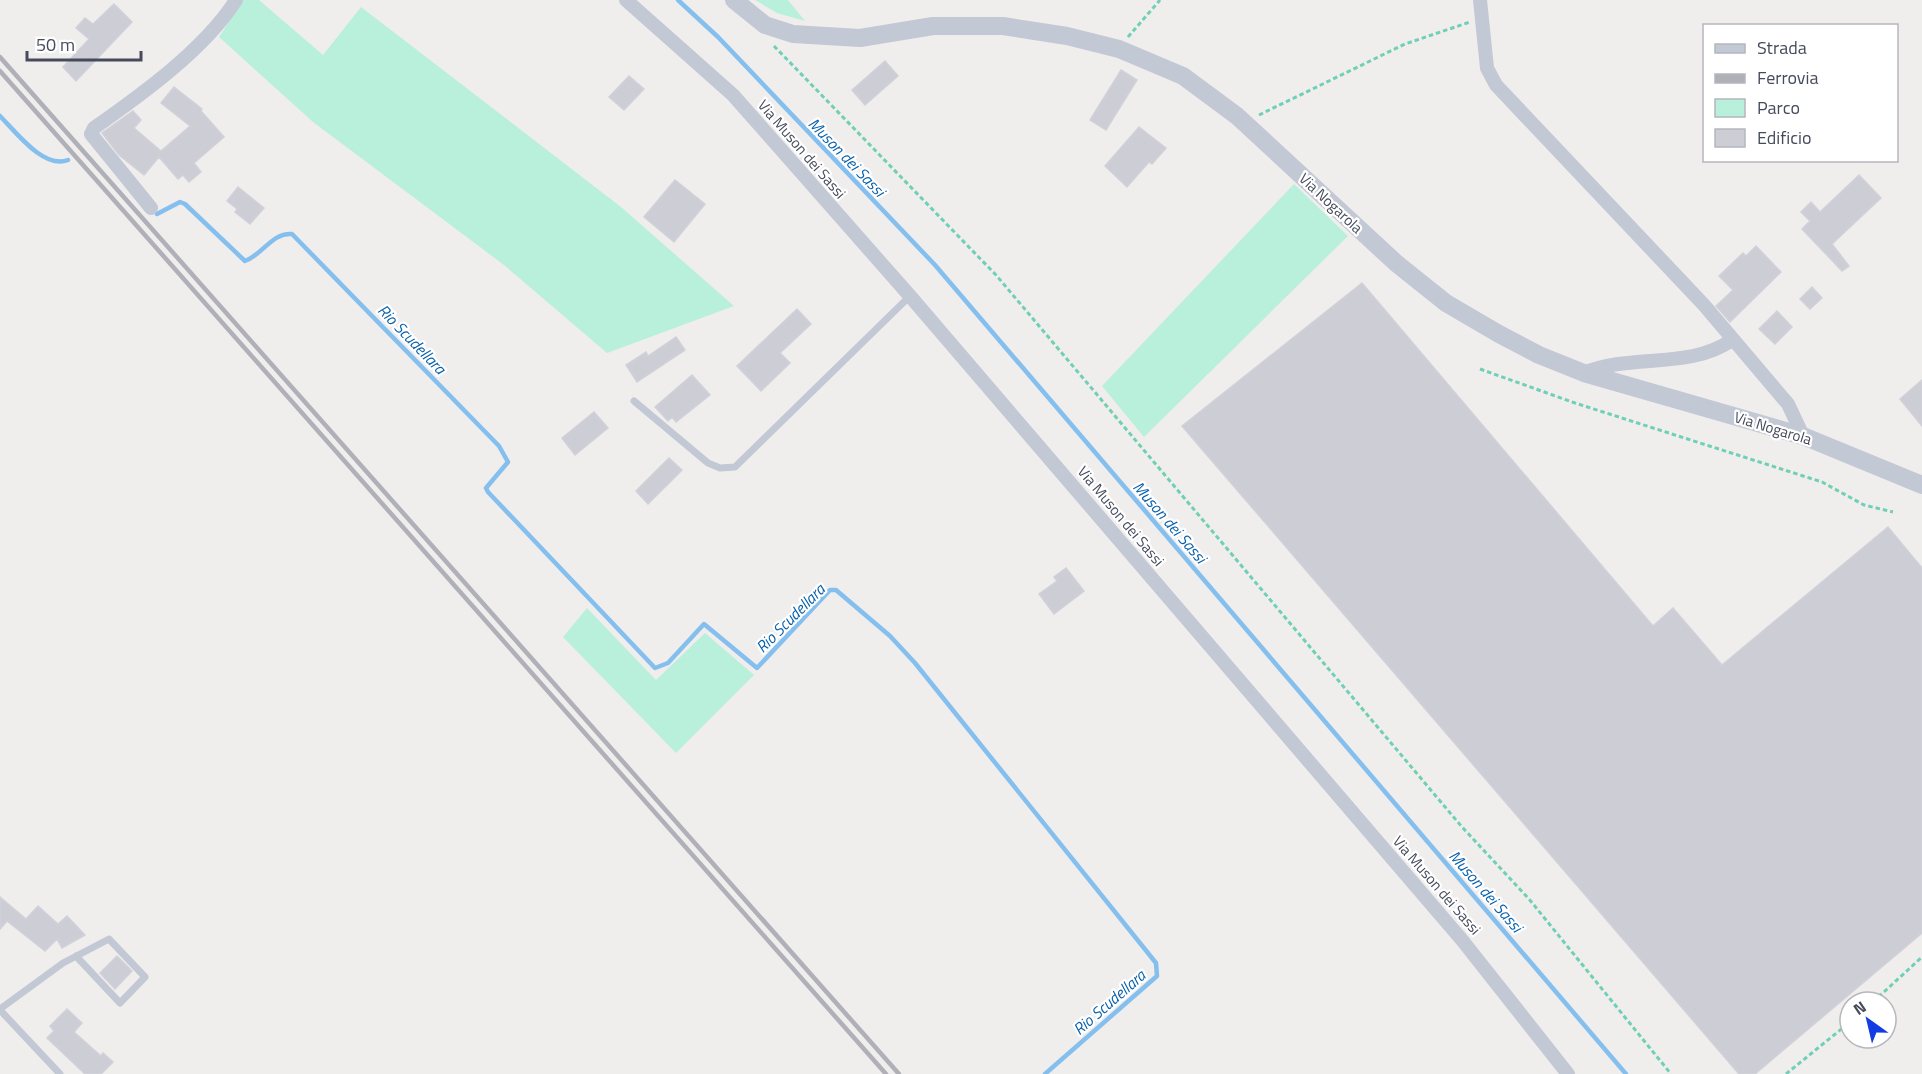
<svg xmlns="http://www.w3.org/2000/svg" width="1922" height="1074" font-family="'Titillium Web',sans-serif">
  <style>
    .green { fill: #b9f0db }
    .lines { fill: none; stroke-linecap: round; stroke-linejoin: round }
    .stream { stroke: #84bfee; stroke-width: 4.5 }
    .building { fill: #cccdd5; stroke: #d1d1d9; stroke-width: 1.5 }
    .path { stroke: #70cfb7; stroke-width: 3; stroke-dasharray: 4.5 3; stroke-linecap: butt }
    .service { stroke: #c3c8d5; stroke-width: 7 }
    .minor { stroke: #c3c8d5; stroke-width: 14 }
    .tertiary { stroke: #c3c8d5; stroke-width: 18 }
    .rail { stroke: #afb0b8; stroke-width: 4.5 }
    .labels { text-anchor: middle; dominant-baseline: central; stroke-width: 4.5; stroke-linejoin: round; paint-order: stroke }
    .street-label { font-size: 15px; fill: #454b5b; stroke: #fff }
    .water-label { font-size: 16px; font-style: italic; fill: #0861ab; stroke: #fff }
  </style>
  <rect width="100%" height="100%" fill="#f0eded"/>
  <!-- green -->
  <path class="green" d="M243 0H259L323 55 361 7 621 207 734 306 607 353 504 265 313 122 219 37Z
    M755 0H788L805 21 777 13Z
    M1294 184 1348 236 1144 437 1102 386Z
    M587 608 656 680 705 633 754 675 676 753 563 637Z"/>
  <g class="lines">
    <!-- stream -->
    <path class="stream" d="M678 0 718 37 935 265 1626 1074
      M0 116C15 131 44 170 68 160
      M157 214 180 202 185 204 245 261C262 255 273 232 292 234L499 446 508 462 486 488 488 492 655 668 668 663 704 624 757 668 830 590H836L890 636 915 663 1156 963 1157 976 1045 1074"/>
  </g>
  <!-- building -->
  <path class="building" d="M114 4 132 22 76 81 63 67 89 39 76 28 85 18 93 24Z
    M885 61 898 76 865 105 852 90Z
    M1121 70 1137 80 1106 130 1090 120Z
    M629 76 644 89 624 110 609 97Z
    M174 87 202 109 201 111 224 137 194 163 201 172 189 182 183 175 178 179 159 157 144 175 119 155 102 133 133 111 141 120 134 128 161 151 190 126 161 103Z
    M1139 127 1166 148 1152 164 1149 162 1127 187 1105 166Z
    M1859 175 1881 198 1832 244 1849 266 1842 271 1802 229 1810 221 1801 212 1811 202 1820 212Z
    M675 180 705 204 674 242 644 217Z
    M238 187 264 208 250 224 235 212 237 209 227 201Z
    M1756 246 1781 272 1730 322 1716 306 1733 290 1719 276 1743 253 1746 256Z
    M1362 283 1653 626 1673 608 1722 665 1888 527 1922 568V933L1755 1074H1739L1182 426Z
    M1812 287 1822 298 1810 309 1800 299Z
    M797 309 811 324 780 353 790 363 761 391 737 366Z
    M1777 311 1792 327 1775 344 1759 329Z
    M676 337 685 350 637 382 626 365 646 352 648 356Z
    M692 375 710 395 676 422 672 417 668 421 655 407Z
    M1922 380V426L1900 399Z
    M594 412 608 428 575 455 562 438Z
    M669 458 682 470 648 504 636 491Z
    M1066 568 1084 591 1054 614 1039 594 1057 581 1054 577Z
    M0 897 26 919 38 906 58 924 67 916 85 935 62 948 57 939 45 951 7 921 0 929Z
    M117 956 132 971 115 989 100 973Z
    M67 1009 82 1023 74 1032 101 1056 103 1053 113 1062 101 1074H85L47 1038 54 1031 50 1026Z"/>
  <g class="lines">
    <!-- path -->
    <path class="path" d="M1128 37 1160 0
      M774 46 996 275 1462 827 1529 899 1671 1074
      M1259 115 1405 44 1470 22
      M1480 369 1575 403 1822 482 1864 505 1893 512
      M1873 1002 1922 957
      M1786 1074 1850 1022"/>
    <!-- service -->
    <path class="service" d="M634 401 708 463 720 468 735 467 910 296
      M0 1009 63 963 109 939 145 977 120 1003 76 956
      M0 1010 60 1074"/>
    <!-- minor -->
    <path class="minor" d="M626 0 733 95 910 296 1462 940 1568 1074
      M1480 0 1487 68 1496 85 1704 305 1788 404 1803 436
      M151 208 91 134 94 128C141 95 205 49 236 0
      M1584 373C1631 353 1689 370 1732 340"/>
    <!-- tertiary -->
    <path class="tertiary" d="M734 0 765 25 793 34 860 38 933 26H1003L1067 36 1119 49 1183 76 1237 116 1396 263 1446 303 1499 334 1539 355 1584 373 1803 436 1922 485"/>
    <!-- rail -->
    <path class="rail" d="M0 57 899 1074
      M0 71 886 1074"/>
  </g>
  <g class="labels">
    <!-- street labels -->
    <g class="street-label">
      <text transform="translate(802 149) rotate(49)">Via Muson dei Sassi</text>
      <text transform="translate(1331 203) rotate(43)">Via Nogarola</text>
      <text transform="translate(1773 428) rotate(17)">Via Nogarola</text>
      <text transform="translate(1121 516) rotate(50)">Via Muson dei Sassi</text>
      <text transform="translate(1437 885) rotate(49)">Via Muson dei Sassi</text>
    </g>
    <!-- water labels -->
    <g class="water-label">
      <text transform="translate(847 157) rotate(46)">Muson dei Sassi</text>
      <text transform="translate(412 339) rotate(46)">Rio Scudellara</text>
      <text transform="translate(1170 522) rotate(49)">Muson dei Sassi</text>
      <text transform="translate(790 618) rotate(-45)">Rio Scudellara</text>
      <text transform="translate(1486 891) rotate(49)">Muson dei Sassi</text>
      <text transform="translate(1109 1002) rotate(-41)">Rio Scudellara</text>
    </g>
  </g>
  <!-- legend -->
  <rect x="1703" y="24" width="195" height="138" fill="#ffffff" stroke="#b5b7bd" stroke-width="1.5"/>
  <rect x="1715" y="44" width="30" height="9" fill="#c3c8d5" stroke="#b5b7bd" stroke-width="1.5"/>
  <text x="1757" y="54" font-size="18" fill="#454b5b">Strada</text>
  <rect x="1715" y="74" width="30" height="9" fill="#afb0b8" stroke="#b5b7bd" stroke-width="1.5"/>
  <text x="1757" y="84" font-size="18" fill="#454b5b">Ferrovia</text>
  <rect x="1715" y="99" width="30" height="18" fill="#b9f0db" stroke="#b5b7bd" stroke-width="1.5"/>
  <text x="1757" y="114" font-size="18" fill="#454b5b">Parco</text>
  <rect x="1715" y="129" width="30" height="18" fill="#cccdd5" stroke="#b5b7bd" stroke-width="1.5"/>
  <text x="1757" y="144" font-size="18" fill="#454b5b">Edificio</text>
  <!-- north arrow -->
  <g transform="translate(1868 1020) rotate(326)"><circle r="28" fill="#ffffff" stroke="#b5b7bd" stroke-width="1.5"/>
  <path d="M0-4.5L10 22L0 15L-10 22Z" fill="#133ce3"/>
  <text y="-9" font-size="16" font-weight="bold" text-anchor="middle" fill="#454b5b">N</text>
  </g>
  <!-- scale -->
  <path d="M27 51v9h114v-9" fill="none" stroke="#454b5b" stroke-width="3"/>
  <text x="36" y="51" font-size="18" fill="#454b5b" stroke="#ffffff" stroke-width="4.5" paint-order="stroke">50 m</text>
</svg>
